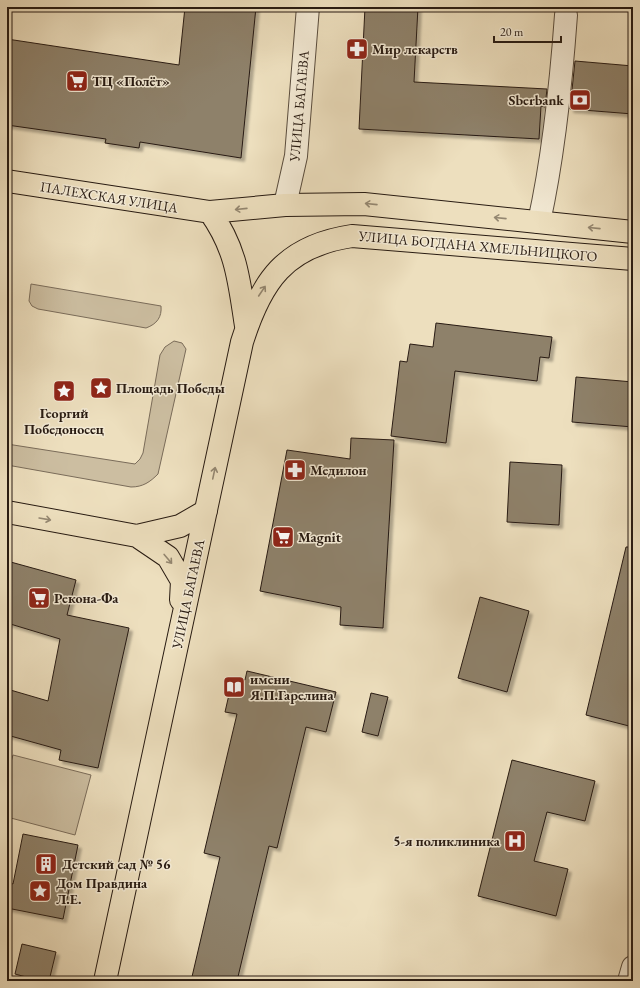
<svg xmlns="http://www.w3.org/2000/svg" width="640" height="988" font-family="'EB Garamond',serif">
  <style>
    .green { fill: #ccbea1; stroke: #7a6c5a }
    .building { fill: #8e816b; stroke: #281b12; filter: url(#shadow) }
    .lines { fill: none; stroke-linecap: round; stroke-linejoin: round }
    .minor-casing { stroke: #594c3d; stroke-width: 24 }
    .major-casing { stroke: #281b12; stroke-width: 24 }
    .minor { stroke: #f3ead5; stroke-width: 22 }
    .major { stroke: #eddfbe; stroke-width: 22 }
    .oneway { stroke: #948771 }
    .labels { text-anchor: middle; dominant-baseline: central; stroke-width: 3; stroke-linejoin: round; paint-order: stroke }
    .poi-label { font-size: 14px; font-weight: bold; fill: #281b12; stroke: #f3ead5; text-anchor: start }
    .street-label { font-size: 14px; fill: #281b12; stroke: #f3ead5 }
  </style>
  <defs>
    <filter id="shadow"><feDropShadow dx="3.5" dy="3.5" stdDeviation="1" flood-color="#0004"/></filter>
  </defs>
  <rect width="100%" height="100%" fill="#eddfbe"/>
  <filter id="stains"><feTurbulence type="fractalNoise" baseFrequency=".005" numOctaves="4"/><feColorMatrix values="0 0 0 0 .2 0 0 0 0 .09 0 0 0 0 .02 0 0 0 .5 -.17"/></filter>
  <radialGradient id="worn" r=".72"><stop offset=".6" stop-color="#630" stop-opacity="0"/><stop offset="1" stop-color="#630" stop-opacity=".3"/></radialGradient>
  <!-- green -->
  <path class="green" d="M31 284 161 306C162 317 157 324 146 328L38 309 32 306 29 301Z
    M174 341 182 343 186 349 158 474C150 482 143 487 131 487L7 465V444L135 464 140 459 143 453 160 355 165 347Z
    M13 755 91 775 75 835 7 817V777Z"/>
  <!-- building -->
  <path class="building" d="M185 7H256L241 158 140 142 139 148 105 143 106 139 7 125V39L179 65Z
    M365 7H418L414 82 547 89 545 107 541 106 539 139 359 129Z
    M575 61 633 66V114L570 109Z
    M436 323 552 337 549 358 540 357 537 381 455 371 446 443 391 436 400 361 407 362 410 344 433 347Z
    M576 377 633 382V427L572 422Z
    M351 438 394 440 383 628 340 625 341 607 260 591 287 450 350 459Z
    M510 462 562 465 559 525 507 522Z
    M626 547H633V727L586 715Z
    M7 561 76 580 67 615 129 628 98 768 59 760 61 750 7 735V689L48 701 60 639 7 623Z
    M480 597 529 611 507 692 458 678Z
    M247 671 336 692 326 732 306 727 277 848 269 846 237 981H191L220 857 204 853 237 714 225 712 233 677 245 680Z
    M371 693 388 697 378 736 362 732Z
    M512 760 595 781 585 821 547 812 534 861 568 869 556 916 478 896Z
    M23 834 78 845 63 919 7 908V882L13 884Z
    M22 944 56 952 49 981H41L15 974Z"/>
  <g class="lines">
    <!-- minor casing -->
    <g class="minor-casing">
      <path id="minor" d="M285 205 296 156 308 7
        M539 222C554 154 561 84 566 15
        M629 981 633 967"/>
    </g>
    <!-- major casing -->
    <g class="major-casing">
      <path id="major" d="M7 181 210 212 285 205 364 204 633 232
        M210 212C237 250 239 281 246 326
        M7 512 137 536 180 526 206 511
        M137 536 168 557 182 581 181 600
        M105 981 242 342C261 281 285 246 352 236L633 259"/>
    </g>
    <!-- minor -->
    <use href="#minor" class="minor"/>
    <!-- major -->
    <use href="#major" class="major"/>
  </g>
  <!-- one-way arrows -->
  <defs><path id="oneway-shaft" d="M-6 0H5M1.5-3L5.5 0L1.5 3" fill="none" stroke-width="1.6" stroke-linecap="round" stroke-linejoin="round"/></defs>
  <g class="oneway">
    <use href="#oneway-shaft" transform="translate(371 204) rotate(-174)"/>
    <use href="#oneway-shaft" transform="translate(241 209) rotate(174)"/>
    <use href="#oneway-shaft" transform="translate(500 218) rotate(-174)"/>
    <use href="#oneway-shaft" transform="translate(594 228) rotate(-174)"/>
    <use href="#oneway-shaft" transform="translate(262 291) rotate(-56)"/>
    <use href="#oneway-shaft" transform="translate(214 473) rotate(-78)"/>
    <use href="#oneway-shaft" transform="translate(45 519) rotate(10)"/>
    <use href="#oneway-shaft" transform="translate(168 559) rotate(50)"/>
  </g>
  <!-- icons -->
  <defs>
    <g id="pharmacy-square" transform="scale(1.15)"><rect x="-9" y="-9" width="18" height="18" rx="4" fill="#8f2418" stroke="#f3ead5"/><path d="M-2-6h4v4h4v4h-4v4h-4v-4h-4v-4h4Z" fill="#fff"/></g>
    <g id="supermarket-square" transform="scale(1.15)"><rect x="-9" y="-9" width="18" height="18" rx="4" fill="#8f2418" stroke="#f3ead5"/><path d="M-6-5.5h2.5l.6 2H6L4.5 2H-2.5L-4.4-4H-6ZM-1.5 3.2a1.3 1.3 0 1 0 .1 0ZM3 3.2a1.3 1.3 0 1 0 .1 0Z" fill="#fff"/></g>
    <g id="bank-square" transform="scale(1.15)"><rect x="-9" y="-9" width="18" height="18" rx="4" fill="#8f2418" stroke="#f3ead5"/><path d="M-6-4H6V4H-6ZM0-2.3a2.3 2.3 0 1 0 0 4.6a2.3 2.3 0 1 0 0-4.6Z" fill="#fff"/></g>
    <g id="sight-square" transform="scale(1.15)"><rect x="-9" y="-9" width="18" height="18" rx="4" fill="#8f2418" stroke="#f3ead5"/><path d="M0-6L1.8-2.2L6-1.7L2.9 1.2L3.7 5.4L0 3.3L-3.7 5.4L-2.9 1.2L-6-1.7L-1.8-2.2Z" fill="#fff"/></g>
    <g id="library-square" transform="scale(1.15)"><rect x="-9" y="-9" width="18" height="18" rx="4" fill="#8f2418" stroke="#f3ead5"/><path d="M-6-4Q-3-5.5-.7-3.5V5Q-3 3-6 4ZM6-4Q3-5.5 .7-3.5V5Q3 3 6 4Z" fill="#fff"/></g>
    <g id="hospital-square" transform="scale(1.15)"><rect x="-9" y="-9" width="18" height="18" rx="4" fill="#8f2418" stroke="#f3ead5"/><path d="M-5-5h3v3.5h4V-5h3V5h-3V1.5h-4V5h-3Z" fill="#fff"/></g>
    <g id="building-square" transform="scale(1.15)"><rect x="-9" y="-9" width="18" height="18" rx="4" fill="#8f2418" stroke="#f3ead5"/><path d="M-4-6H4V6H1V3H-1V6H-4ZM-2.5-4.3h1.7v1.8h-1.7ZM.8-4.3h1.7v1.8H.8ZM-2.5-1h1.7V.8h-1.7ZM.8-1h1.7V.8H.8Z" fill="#fff"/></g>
  </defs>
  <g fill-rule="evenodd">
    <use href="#pharmacy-square" x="357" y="49"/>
    <use href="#supermarket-square" x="77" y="81"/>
    <use href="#bank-square" x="580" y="100"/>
    <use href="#sight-square" x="101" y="388"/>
    <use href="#sight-square" x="64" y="391"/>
    <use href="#pharmacy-square" x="295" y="470"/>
    <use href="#supermarket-square" x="283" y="537"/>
    <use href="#supermarket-square" x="39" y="598"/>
    <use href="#library-square" x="234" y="687"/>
    <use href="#hospital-square" x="515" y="841"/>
    <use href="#building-square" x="46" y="864"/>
    <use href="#sight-square" x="40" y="891"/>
  </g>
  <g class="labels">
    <!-- poi labels -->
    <g class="poi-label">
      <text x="372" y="49">Мир лекарств</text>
      <text x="92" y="81">ТЦ «Полёт»</text>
      <text x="564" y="100" text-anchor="end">Sberbank</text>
      <text x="116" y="388">Площадь Победы</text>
      <text x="64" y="413" text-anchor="middle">Георгий<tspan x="64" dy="16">Победоносец</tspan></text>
      <text x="310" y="470">Медилон</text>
      <text x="298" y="537">Magnit</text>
      <text x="54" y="598">Рекона-Фа</text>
      <text x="250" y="679">имени<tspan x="250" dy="16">Я.П.Гарелина</tspan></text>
      <text x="500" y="841" text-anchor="end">5-я поликлиника</text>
      <text x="62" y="864">Детский сад № 56</text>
      <text x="56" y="883">Дом Правдина<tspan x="56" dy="16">Л.Е.</tspan></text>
    </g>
    <!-- street labels -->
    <g class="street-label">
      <text transform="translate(299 106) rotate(-85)">УЛИЦА БАГАЕВА</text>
      <text transform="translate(109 197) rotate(9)">ПАЛЕХСКАЯ УЛИЦА</text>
      <text transform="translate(478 246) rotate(5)">УЛИЦА БОГДАНА ХМЕЛЬНИЦКОГО</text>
      <text transform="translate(188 594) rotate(-78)">УЛИЦА БАГАЕВА</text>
    </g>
  </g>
  <!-- margin -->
  <rect width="640" height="988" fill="none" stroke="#eddfbe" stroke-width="24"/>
  <rect x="8" y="8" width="624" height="972" fill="none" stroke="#281b12" stroke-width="2"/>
  <rect x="12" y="12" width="616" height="964" fill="none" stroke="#281b12"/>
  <!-- scale -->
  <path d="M494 36v6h67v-6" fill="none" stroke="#281b12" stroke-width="2"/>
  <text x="500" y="36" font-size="12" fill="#281b12" stroke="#f3ead5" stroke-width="3" paint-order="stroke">20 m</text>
  <rect width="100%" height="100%" filter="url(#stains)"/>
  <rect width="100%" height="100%" fill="url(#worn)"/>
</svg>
